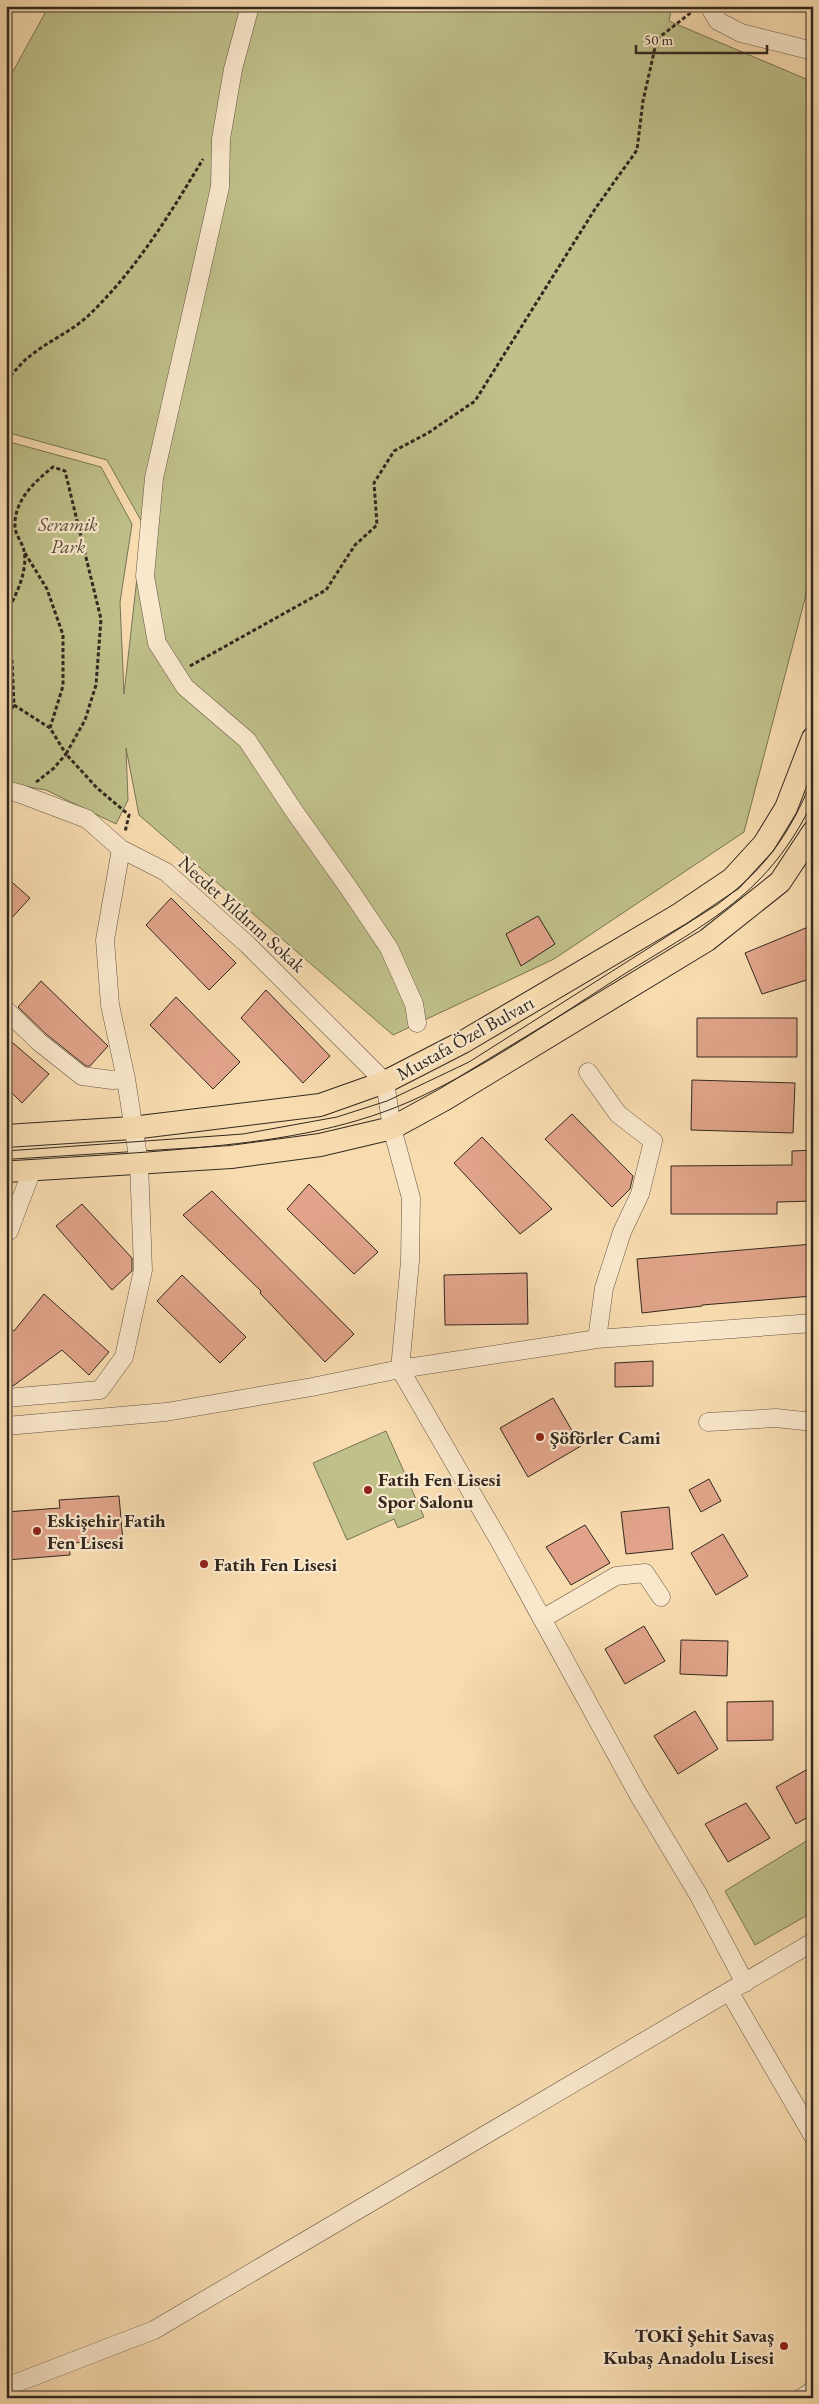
<svg xmlns="http://www.w3.org/2000/svg" width="819" height="2404" font-family="'EB Garamond',serif">
  <style>
    .green { fill: #bfc08a; stroke: #787455 }
    .building { fill: #e1a48a; stroke: #322820 }
    .lines { fill: none; stroke-linecap: round; stroke-linejoin: round }
    .minor-casing { stroke: #645544; stroke-width: 19 }
    .major-casing { stroke: #322820; stroke-width: 24 }
    .path { stroke: #322820; stroke-width: 3; stroke-dasharray: 4 2.5; stroke-linecap: butt }
    .minor { stroke: #fae8cc; stroke-width: 18 }
    .major { stroke: #f8dcb0; stroke-width: 22 }
    .tram { stroke: #322820; stroke-width: 1 }
    .poi-dot { fill: #8f2418; stroke: #fae8cc; stroke-width: 2 }
    .labels { text-anchor: middle; dominant-baseline: central; stroke-width: 4.5; stroke-linejoin: round; paint-order: stroke }
    .park-label { font-size: 19px; font-style: italic; fill: #554e3a; stroke: #fae8cc }
    .street-label { font-size: 19px; fill: #322820; stroke: #fae8cc }
    .poi-label { font-size: 19px; font-weight: bold; fill: #322820; stroke: #fae8cc; text-anchor: start }
  </style>
  <rect width="100%" height="100%" fill="#f8dcb0"/>
  <filter id="stains"><feTurbulence type="fractalNoise" baseFrequency=".004" numOctaves="4"/><feColorMatrix values="0 0 0 0 .2 0 0 0 0 .09 0 0 0 0 .02 0 0 0 .5 -.17"/></filter>
  <radialGradient id="worn" r=".72"><stop offset=".6" stop-color="#630" stop-opacity="0"/><stop offset="1" stop-color="#630" stop-opacity=".3"/></radialGradient>
  <!-- green -->
  <path class="green" d="M43 6H672L669 21 813 82V568L744 832 554 959 393 1035 139 815 126 748 128 800 116 824 46 790 6 783V441L101 467 132 524 120 602 124 694 143 524 107 460 6 432V84L45 13Z
    M386 1431 424 1517 398 1528 394 1519 347 1540 313 1463Z
    M813 1837V1912L755 1945 725 1891Z"/>
  <!-- building -->
  <path class="building" d="M6 877 30 898 6 924Z
    M171 898 236 963 209 990 146 925Z
    M538 916 555 944 521 966 506 934Z
    M813 925V978L762 994 745 953Z
    M41 981 108 1046 90 1066H86L46 1034 18 1007Z
    M266 990 330 1056 303 1083 241 1018Z
    M176 997 240 1062 213 1089 150 1025Z
    M697 1018H797V1057H697Z
    M6 1037 49 1074 22 1103 6 1087Z
    M692 1080 795 1083 793 1133 691 1130Z
    M572 1114 633 1176 630 1189 612 1207 545 1139Z
    M482 1137 552 1209 520 1234 454 1163Z
    M813 1150V1201L777 1202V1214H671V1166L792 1165V1151Z
    M309 1184 378 1252 354 1274 287 1209Z
    M212 1191 354 1334 325 1362 260 1293 261 1291 183 1215Z
    M82 1204 132 1258V1271L112 1290 56 1226Z
    M813 1244V1296L702 1305V1306L642 1313 637 1259Z
    M527 1273 528 1324 445 1325 444 1275Z
    M182 1275 246 1337 220 1363 157 1301Z
    M44 1294 109 1352 89 1375 62 1350 13 1386 6 1377V1324L14 1331Z
    M653 1361V1386L615 1387V1363Z
    M553 1398 581 1446 528 1477 500 1428Z
    M709 1479 721 1501 701 1512 689 1490Z
    M119 1496 123 1541 69 1543 70 1555 6 1560V1512L60 1508 59 1500Z
    M669 1507 673 1549 626 1554 621 1512Z
    M585 1525 610 1563 571 1585 546 1547Z
    M723 1534 748 1576 716 1595 691 1553Z
    M644 1626 665 1661 625 1684 605 1649Z
    M681 1640 728 1641 727 1676 680 1674Z
    M773 1701V1740L727 1741V1702Z
    M695 1711 718 1749 678 1774 654 1736Z
    M813 1766V1814L796 1824 776 1787Z
    M746 1803 770 1838 728 1862 705 1824Z"/>
  <g class="lines">
    <!-- minor casing -->
    <g class="minor-casing">
      <path id="minor" d="M250 6 233 69 221 139 220 187 154 478 145 576 157 643 185 687 247 740 294 811 348 887 389 948 414 1004 417 1023
        M709 6 718 21 741 33 813 51
        M6 790 21 794 87 819 121 849 166 872 248 945 385 1082 392 1128 411 1198 410 1261 400 1369 500 1542 638 1794 698 1894 745 1983
        M6 1010 39 1042 82 1076 112 1080 126 1079
        M588 1072 618 1114 653 1141 640 1194 622 1232 604 1288 597 1339
        M9 1231 32 1170
        M6 1398 100 1390 124 1357 143 1270 139 1163 126 1079 110 1005 105 940 121 849
        M708 1422 776 1418 813 1422
        M6 1426 166 1412 312 1387 400 1369 597 1339 813 1323
        M542 1619 616 1576 645 1573 661 1597
        M730 1993 813 2136
        M6 2387 154 2330 813 1942
        M802 2398 813 2390"/>
    </g>
    <!-- major casing -->
    <g class="major-casing">
      <path id="major" d="M6 1136 132 1128 320 1105 385 1082 463 1042 680 914 732 879 764 844 786 808 813 738
        M6 1171 231 1157 320 1145 392 1128 445 1099 707 940 780 882 813 832"/>
    </g>
    <!-- path -->
    <path class="path" d="M6 381C14 372 21 363 30 356 48 341 71 332 89 315 136 270 170 214 203 159
      M25 553 47 589 63 635V686L50 728
      M6 613C16 596 28 571 24 551 23 543 15 535 15 526 14 501 34 482 53 467L65 471 101 619 96 685 85 720 66 754 97 788 129 815 125 832
      M6 648 12 661 14 705 6 718
      M190 666 326 590 355 545 377 525 374 483 394 451 428 433 475 401 595 209 637 150 643 101 657 39 693 11
      M14 705 50 728 66 754 54 768 35 783"/>
    <!-- minor -->
    <use href="#minor" class="minor"/>
    <!-- major -->
    <use href="#major" class="major"/>
    <!-- tram -->
    <path class="tram" d="M6 1151 243 1134 337 1117 387 1101 469 1062 718 904C767 867 789 835 813 778
      M6 1161C69 1157 132 1154 195 1148 269 1141 343 1131 411 1101 487 1067 556 1017 626 973 708 922 769 894 813 801"/>
  </g>
  <!-- markers -->
  <g class="poi-dot">
    <circle cx="540" cy="1437" r="5"/>
    <circle cx="368" cy="1490" r="5"/>
    <circle cx="37" cy="1531" r="5"/>
    <circle cx="204" cy="1564" r="5"/>
    <circle cx="784" cy="2346" r="5"/>
  </g>
  <g class="labels">
    <!-- park labels -->
    <g class="park-label">
      <text x="68" y="524">Seramik<tspan x="68" dy="22">Park</tspan></text>
    </g>
    <!-- street labels -->
    <g class="street-label">
      <text transform="translate(242 914) rotate(42)">Necdet Yıldırım Sokak</text>
      <text transform="translate(465 1038) rotate(-29)">Mustafa Özel Bulvarı</text>
    </g>
    <!-- poi labels -->
    <g class="poi-label">
      <text x="550" y="1437">Şöförler Cami</text>
      <text x="378" y="1479">Fatih Fen Lisesi<tspan x="378" dy="22">Spor Salonu</tspan></text>
      <text x="47" y="1520">Eskişehir Fatih<tspan x="47" dy="22">Fen Lisesi</tspan></text>
      <text x="214" y="1564">Fatih Fen Lisesi</text>
      <text x="774" y="2335" text-anchor="end">TOKİ Şehit Savaş<tspan x="774" dy="22">Kubaş Anadolu Lisesi</tspan></text>
    </g>
  </g>
  <!-- margin -->
  <rect width="819" height="2404" fill="none" stroke="#f8dcb0" stroke-width="25"/>
  <rect x="8" y="8" width="804" height="2389" fill="none" stroke="#322820" stroke-width="2.5"/>
  <rect x="12" y="12" width="794" height="2379" fill="none" stroke="#322820"/>
  <!-- scale -->
  <path d="M636 45v8h131v-8" fill="none" stroke="#322820" stroke-width="2.5"/>
  <text x="644" y="45" font-size="15" fill="#322820" stroke="#fae8cc" stroke-width="4" paint-order="stroke">50 m</text>
  <rect width="100%" height="100%" filter="url(#stains)"/>
  <rect width="100%" height="100%" fill="url(#worn)"/>
</svg>
